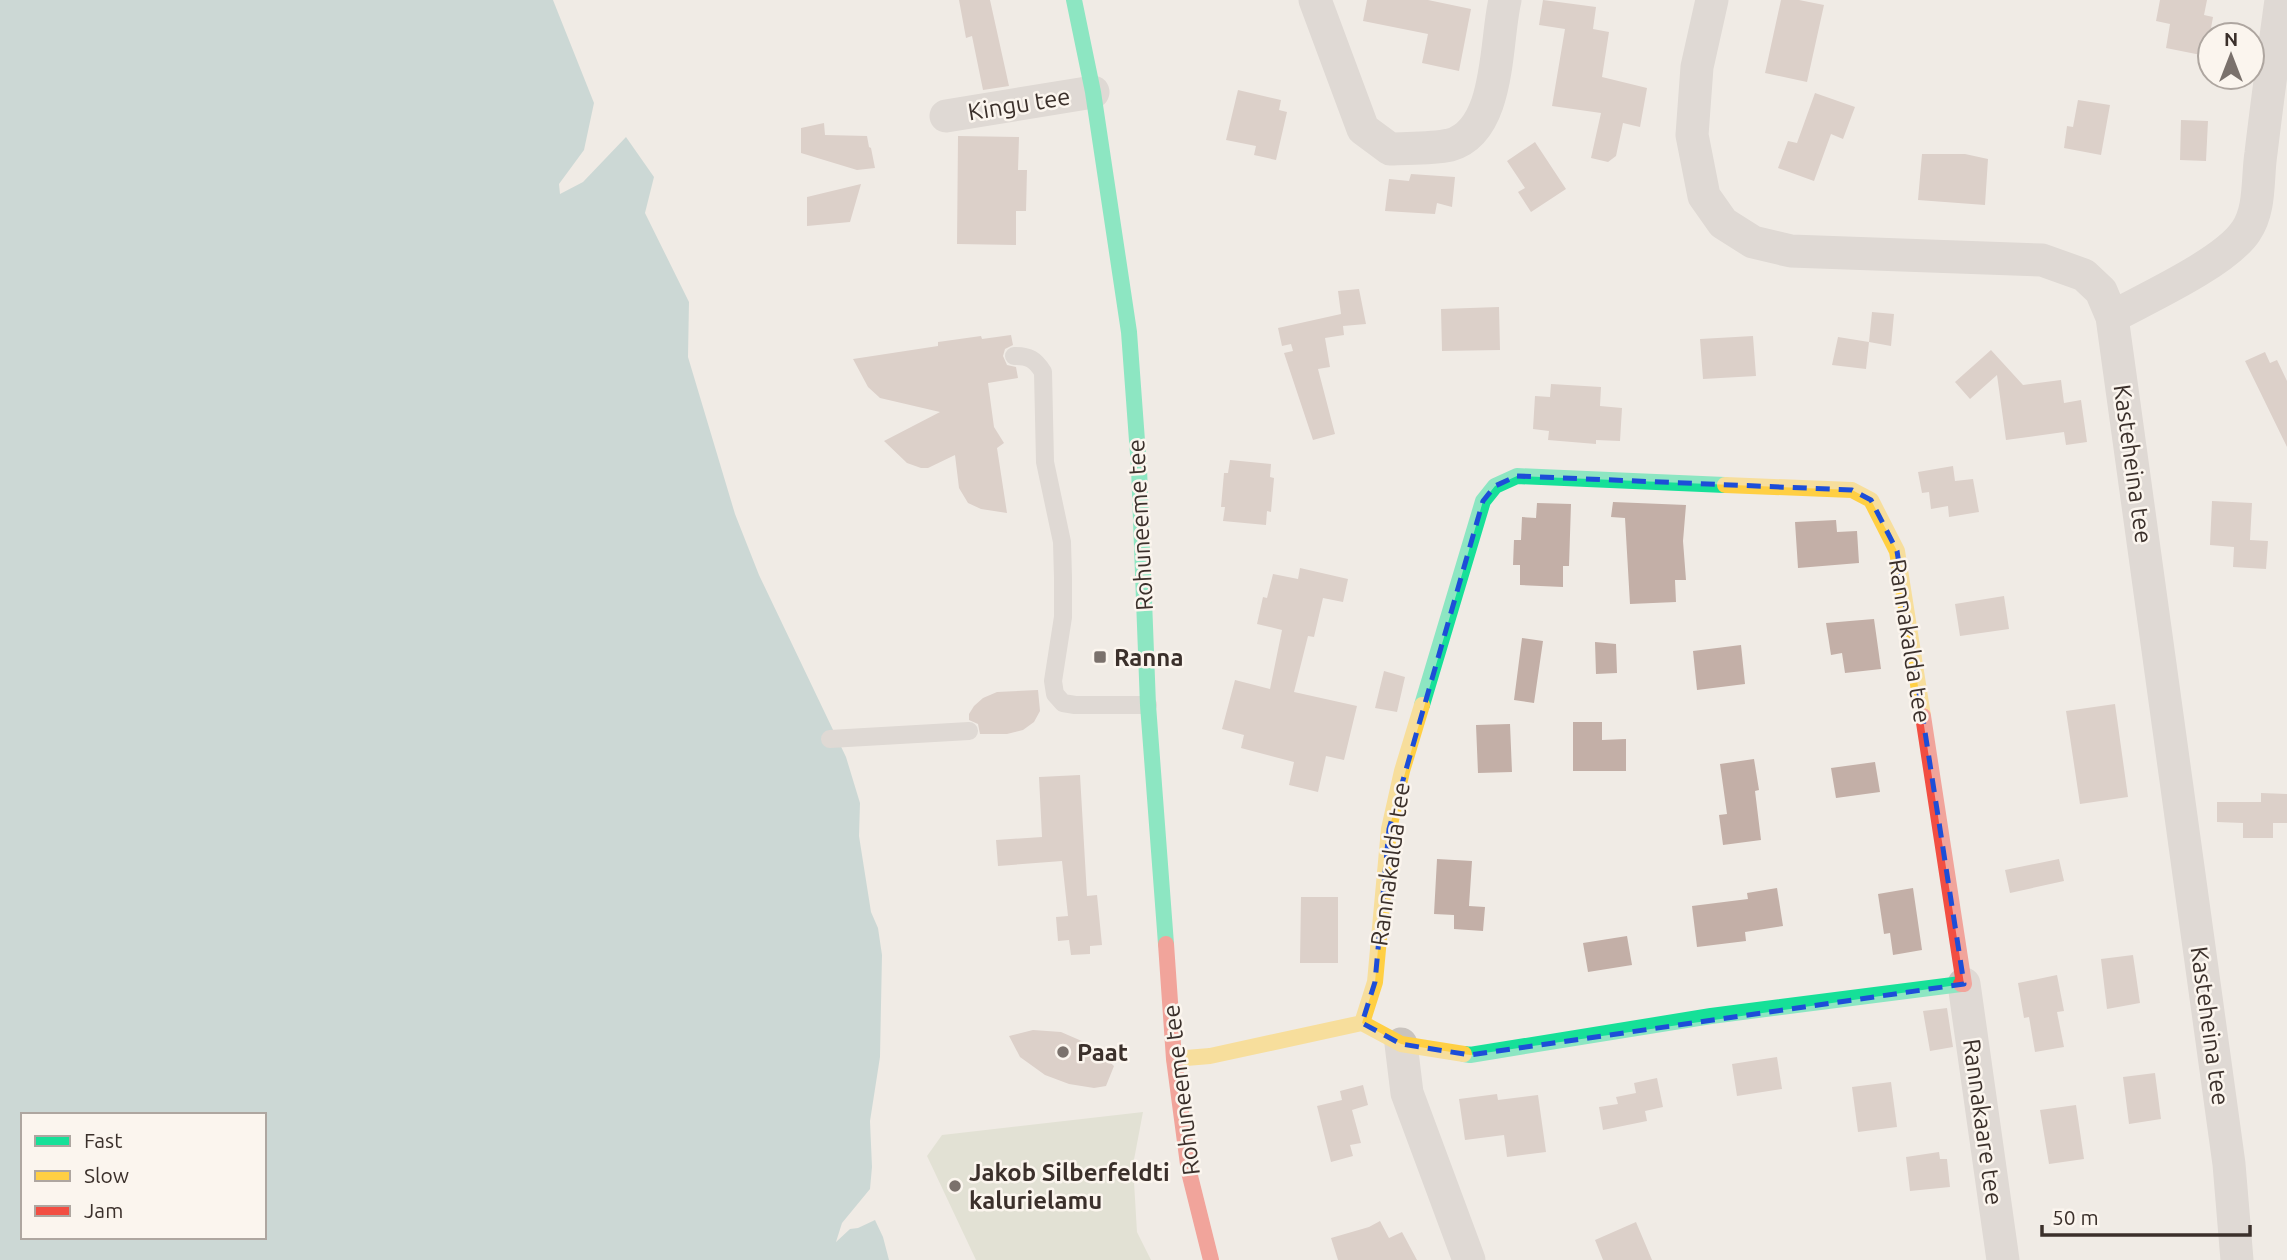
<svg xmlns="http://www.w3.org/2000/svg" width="2287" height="1260" font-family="Ubuntu,sans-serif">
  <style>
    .green { fill: #d1d6bf }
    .water { fill: #a1c2c1; fill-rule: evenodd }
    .building { fill: #c3afa7 }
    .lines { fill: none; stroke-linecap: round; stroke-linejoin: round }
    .lane { stroke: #c9c3be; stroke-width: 18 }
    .street { stroke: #c9c3be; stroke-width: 33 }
    .fast { stroke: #16e098; stroke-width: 16 }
    .slow { stroke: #ffcf43; stroke-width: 16 }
    .jam { stroke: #f24e42; stroke-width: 16 }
    .marked { fill: none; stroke: #1d4ed8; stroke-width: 5; stroke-dasharray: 14 9; stroke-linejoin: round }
    .poi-dot { fill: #7a716c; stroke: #fbf5ee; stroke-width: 2.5 }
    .labels { text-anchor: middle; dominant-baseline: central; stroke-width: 5; stroke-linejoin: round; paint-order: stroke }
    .street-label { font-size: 24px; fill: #3b302b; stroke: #fbf5ee }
    .poi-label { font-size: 24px; font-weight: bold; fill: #3b302b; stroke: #fbf5ee; text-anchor: start }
  </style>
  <rect width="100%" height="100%" fill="#f0ebe5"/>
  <!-- green -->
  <path class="green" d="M1143 1112 1133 1165 1137 1232 1151 1260H976L927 1156 942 1135Z"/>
  <!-- water -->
  <path class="water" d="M0 0H553L594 103 584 150 559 184 560 194 583 182 626 137 654 177 645 213 689 302 688 357 735 514 759 575 846 757 860 803 859 836 871 912 878 928 882 955 880 1057 870 1121 872 1167 870 1189 842 1223 836 1242 850 1229 858 1228 875 1220 883 1237 889 1260H0ZM23 1115H264V1237H23Z"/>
  <!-- building -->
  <path class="building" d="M959 0H990L1009 86 983 90 972 36 966 38Z
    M1367 0H1428L1471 9 1459 71 1422 63 1428 34 1363 21Z
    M1543 0 1596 7 1593 29 1609 32 1602 77 1647 88 1640 127 1623 123 1616 156 1608 162 1591 158 1601 113 1552 106 1565 29 1539 25Z
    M1781 0H1799L1824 5 1807 82 1765 73Z
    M2160 0H2207L2204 15 2213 17 2206 56 2166 48 2170 24 2156 21Z
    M1238 90 1281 100 1279 110 1287 112 1276 160 1254 155 1256 146 1226 140Z
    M1815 93 1855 107 1843 139 1831 134 1814 181 1778 168 1788 141 1797 143Z
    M2078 100 2110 105 2101 155 2064 148 2067 126 2073 127Z
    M2181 120 2208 121 2206 161 2180 160Z
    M824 123 825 135 867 136 869 147 871 148 875 168 857 170 801 153V128Z
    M958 136 1019 137 1018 170H1027L1026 211H1016V245L957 244Z
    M1535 142 1566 189 1531 212 1518 192 1525 188 1507 161Z
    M1922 154H1965L1988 159 1985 205 1918 200Z
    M1411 174 1455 177 1452 207 1437 203 1435 214 1385 211 1389 179 1409 181Z
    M861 184 850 222 807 226V197Z
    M1359 289 1366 324 1343 326 1344 335 1325 338 1330 367 1318 369 1335 434 1313 440 1284 353 1293 351 1291 344 1282 346 1278 328 1341 314 1338 291Z
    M1499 307 1500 350 1442 351 1441 309Z
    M1872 312 1894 314 1891 346 1869 342Z
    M1011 335 1013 345 1005 349 1003 356 1007 365 1016 367 1018 378 988 383 994 427 1004 443 997 448 1007 513 981 509 968 503 959 488 955 455 928 468H921L907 463 884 441 940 412 880 398 868 387 853 359 938 346V342L981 336 982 339Z
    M1753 336 1756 376 1703 379 1700 339Z
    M1838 337 1869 342 1866 369 1832 365Z
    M1991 350 2023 385 2061 380 2064 403 2081 400 2087 442 2066 445 2064 432 2006 440 1997 375 1970 399 1955 382Z
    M2265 352 2270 363 2277 360 2287 381V447L2245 361Z
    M1551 384 1601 387 1600 406 1622 408 1620 441 1596 440V444L1548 440 1549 431 1533 429 1535 396 1550 397Z
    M1230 460 1271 464 1270 477 1274 478 1271 512 1267 511 1266 525 1223 521 1225 507H1221L1224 473H1228Z
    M1953 466 1955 481 1973 479 1979 512 1949 517 1948 506 1931 509 1929 492 1922 493 1918 472Z
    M2212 501 2252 503 2250 540 2268 541 2266 569 2233 567 2234 547 2210 545Z
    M1613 502 1686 505 1683 541 1686 580H1675L1676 602 1630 604 1625 518 1611 517Z
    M1537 503 1571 504 1569 566H1563V587L1520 585V565H1513L1514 540H1521L1522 517 1536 518Z
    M1836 520 1837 532 1857 531 1859 563 1798 568 1795 522Z
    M1300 568 1348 579 1343 602 1323 598 1314 637 1308 636 1294 692 1357 706 1344 760 1326 756 1318 792 1289 785 1294 762 1241 748 1244 735 1222 729 1235 680 1270 689 1282 630 1257 624 1263 597 1267 598 1273 574 1298 579Z
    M2004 596 2009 629 1960 636 1955 604Z
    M1874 619 1881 669 1845 673 1842 653 1831 655 1826 623Z
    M1522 638 1543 641 1534 703 1514 700Z
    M1595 642 1616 644 1617 673 1596 674Z
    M1741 645 1745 684 1697 690 1693 651Z
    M1384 671 1405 677 1397 712 1375 708Z
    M1038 690 1040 711 1034 722 1023 730 1007 734H980L978 724 969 720V714L974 706 983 698 997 692Z
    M2115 704 2128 797 2080 804 2066 711Z
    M1573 722H1602V740L1626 739V771H1573Z
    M1510 724 1512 772 1478 773 1476 725Z
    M1754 759 1759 790 1755 791 1761 840 1723 845 1719 815 1727 814 1720 764Z
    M1875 762 1880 792 1836 798 1831 768Z
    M1080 775 1087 896 1097 895 1102 945 1090 946V954L1071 955 1069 940 1058 941 1056 917 1068 916 1062 861 998 866 996 840 1042 837 1039 777Z
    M2261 793 2287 794V823H2273V838H2243V823L2217 822V802H2261Z
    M1437 859 1472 861 1469 906 1485 907 1483 931 1454 929V915L1434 914Z
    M2059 859 2064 881 2010 893 2005 870Z
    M1777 888 1783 926 1745 932 1746 941 1697 947 1692 906 1748 899 1747 893Z
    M1913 888 1922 950 1893 955 1890 933 1884 934 1878 894Z
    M1301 897H1338V963H1300Z
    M1627 936 1632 965 1588 972 1583 943Z
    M2133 955 2140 1003 2107 1009 2101 959Z
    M2057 975 2064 1011 2057 1012 2064 1047 2035 1052 2029 1017 2024 1018 2018 983Z
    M1947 1008 1953 1047 1930 1051 1923 1011Z
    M1033 1030 1061 1032 1091 1045 1114 1066 1106 1086 1094 1088 1069 1084 1045 1075 1020 1057 1009 1036Z
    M1777 1057 1782 1089 1737 1096 1732 1064Z
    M2155 1073 2161 1119 2129 1124 2123 1077Z
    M1657 1078 1663 1107 1645 1111 1647 1121 1603 1130 1599 1107 1618 1104 1616 1097 1636 1093 1634 1083Z
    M1891 1082 1897 1127 1858 1132 1852 1087Z
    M1363 1085 1368 1105 1352 1110 1361 1143 1350 1145 1353 1156 1331 1162 1317 1106 1342 1100 1340 1091Z
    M1497 1094 1498 1100 1538 1095 1546 1152 1507 1157 1504 1135 1465 1140 1459 1099Z
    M2076 1105 2084 1159 2049 1164 2040 1110Z
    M1939 1152 1940 1159H1947L1950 1187 1910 1191 1906 1157Z
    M1380 1221 1389 1238 1402 1232 1417 1260H1338L1331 1238 1369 1227Z
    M1636 1222 1652 1260H1603L1595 1240Z"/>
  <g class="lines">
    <!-- lane -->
    <path class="lane" d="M1014 356C1029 356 1035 359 1043 372L1045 462 1062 542 1063 578V617L1053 681 1055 694 1063 703 1075 705H1148
      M830 739 969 731"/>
    <!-- street -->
    <path class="street" d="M1315 0 1363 129 1390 149C1410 148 1431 149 1450 145 1501 131 1495 41 1505 0
      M1712 0 1697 67 1692 135 1704 196 1723 223 1753 242 1791 251 2042 260 2084 275 2101 291 2112 317 2229 1164 2237 1260
      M946 116 1093 92
      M2112 317C2147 298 2226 262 2246 231 2261 209 2257 178 2261 153 2267 102 2274 51 2281 0
      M1964 984 2003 1260
      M1401 1044 1407 1093 1469 1260"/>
    <!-- fast -->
    <path class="fast" d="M1074 0 1093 92 1129 332 1139 468 1148 705 1166 944
      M1422 705 1483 501 1495 486 1517 476 1725 485
      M1464 1054 1470 1055 1711 1016 1961 984"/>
    <!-- slow -->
    <path class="slow" d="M1725 485 1852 490 1871 500 1897 551 1923 716
      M1362 1023 1375 982 1389 829 1402 771 1422 705
      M1174 1059 1210 1056 1362 1023 1401 1044 1464 1054"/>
    <!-- jam -->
    <path class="jam" d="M1923 716 1964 984H1961
      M1166 944 1174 1059 1189 1172 1211 1260"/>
  </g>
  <!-- marked area -->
  <path d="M0 0H2287V1260H0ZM1517 476 1852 490 1871 500 1897 551 1964 984 1470 1055 1401 1044 1362 1023 1375 982 1389 829 1483 501 1495 486Z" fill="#f0ebe5" fill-opacity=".55" fill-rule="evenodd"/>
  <path class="marked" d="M1517 476 1852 490 1871 500 1897 551 1964 984 1470 1055 1401 1044 1362 1023 1375 982 1389 829 1483 501 1495 486Z"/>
  <!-- markers -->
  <g class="poi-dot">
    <rect x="1093" y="650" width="14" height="14" rx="3.5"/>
    <circle cx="1063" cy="1052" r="7"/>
    <circle cx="955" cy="1186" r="7"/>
  </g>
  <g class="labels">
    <!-- street labels -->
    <g class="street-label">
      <text transform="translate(1019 104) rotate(-9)">Kingu tee</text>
      <text transform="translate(2133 464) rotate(82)">Kasteheina tee</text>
      <text transform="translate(1140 525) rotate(-93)">Rohuneeme tee</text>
      <text transform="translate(1910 641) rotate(81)">Rannakalda tee</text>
      <text transform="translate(1390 864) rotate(-82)">Rannakalda tee</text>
      <text transform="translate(2210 1026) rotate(82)">Kasteheina tee</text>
      <text transform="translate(1181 1090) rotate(-97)">Rohuneeme tee</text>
      <text transform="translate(1983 1122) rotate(82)">Rannakaare tee</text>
    </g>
    <!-- poi labels -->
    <g class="poi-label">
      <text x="1114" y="657">Ranna</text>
      <text x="1077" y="1052">Paat</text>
      <text x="969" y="1172">Jakob Silberfeldti<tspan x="969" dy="28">kalurielamu</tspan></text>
    </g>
  </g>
  <!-- legend -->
  <rect x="21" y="1113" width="245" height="126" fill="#fbf5ee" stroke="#aea6a0" stroke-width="2"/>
  <rect x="35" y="1136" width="35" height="10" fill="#16e098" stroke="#aea6a0" stroke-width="2"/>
  <text x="84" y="1148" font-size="21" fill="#3b302b">Fast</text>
  <rect x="35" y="1171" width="35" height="10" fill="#ffcf43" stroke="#aea6a0" stroke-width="2"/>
  <text x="84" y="1183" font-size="21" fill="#3b302b">Slow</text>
  <rect x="35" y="1206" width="35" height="10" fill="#f24e42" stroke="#aea6a0" stroke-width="2"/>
  <text x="84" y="1218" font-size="21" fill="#3b302b">Jam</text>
  <!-- north arrow -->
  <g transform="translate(2231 56)"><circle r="33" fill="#fbf5ee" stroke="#aea6a0" stroke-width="2"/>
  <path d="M0-5L12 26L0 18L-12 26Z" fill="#7a716c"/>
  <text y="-10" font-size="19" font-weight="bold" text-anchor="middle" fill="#3b302b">N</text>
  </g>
  <!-- scale -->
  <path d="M2042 1225v10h208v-10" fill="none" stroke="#3b302b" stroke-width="3.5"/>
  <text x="2052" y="1225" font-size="21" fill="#3b302b" stroke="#fbf5ee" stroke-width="5" paint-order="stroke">50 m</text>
</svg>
